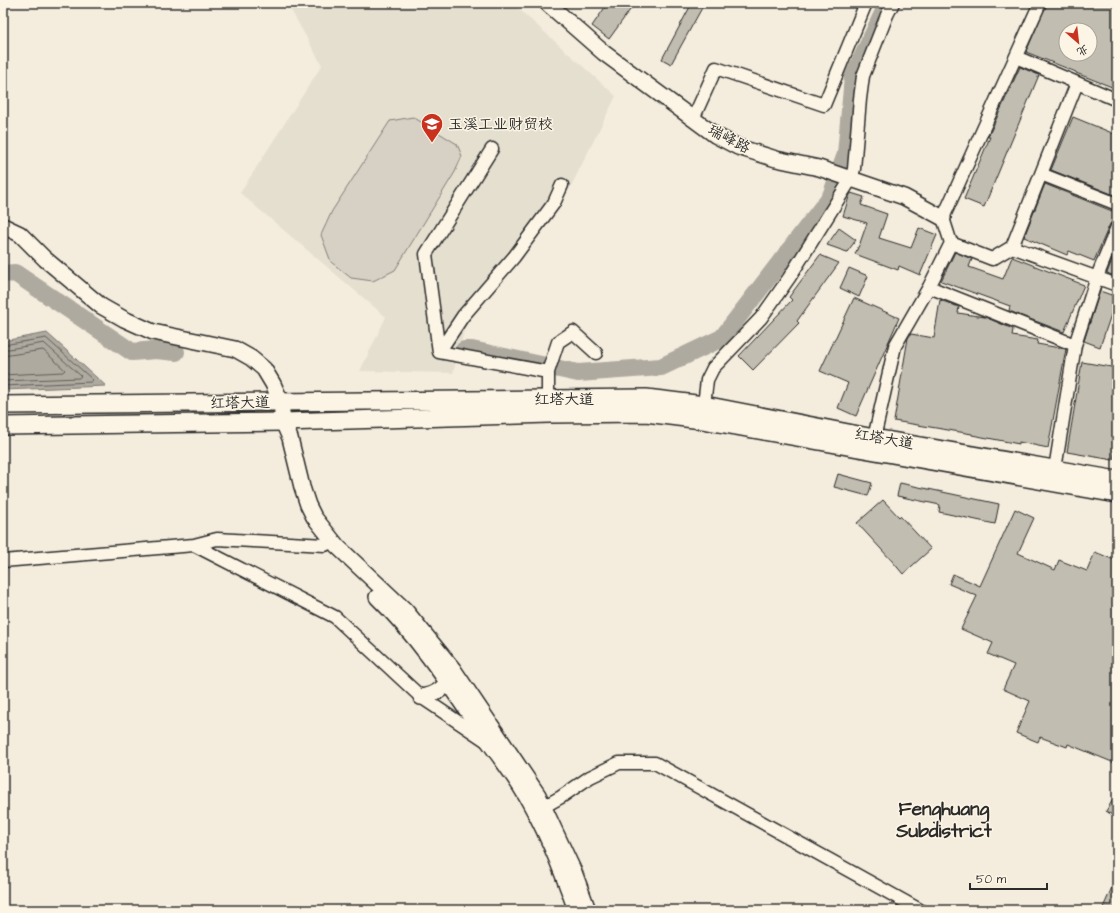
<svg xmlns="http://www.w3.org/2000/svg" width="1120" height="913" font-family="'Architects Daughter','LXGW WenKai TC',sans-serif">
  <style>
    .built { fill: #e5dfd0 }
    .green { fill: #d6d1c4; stroke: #807e78 }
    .water { fill: #afaaa0; stroke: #7a7771 }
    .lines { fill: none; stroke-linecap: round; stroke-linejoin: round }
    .shore { stroke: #605e5a; stroke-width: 1 }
    .river { stroke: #afaaa0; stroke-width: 18 }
    .building { fill: #c2bdb1; stroke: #2b2b2b; fill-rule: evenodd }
    .minor-casing { stroke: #2b2b2b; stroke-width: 15 }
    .tertiary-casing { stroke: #2b2b2b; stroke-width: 18 }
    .secondary-casing { stroke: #2b2b2b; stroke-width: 20 }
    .minor { stroke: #fcf5e5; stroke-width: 12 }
    .tertiary { stroke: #fcf5e5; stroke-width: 15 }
    .secondary { stroke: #fcf5e5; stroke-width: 17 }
    .labels { text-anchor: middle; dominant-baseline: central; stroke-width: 3; stroke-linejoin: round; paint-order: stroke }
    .poi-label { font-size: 15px; fill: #2b2b2b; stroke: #fcf5e5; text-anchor: start }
    .street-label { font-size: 15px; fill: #2b2b2b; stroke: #fcf5e5 }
    .district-label { font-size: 19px; font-weight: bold; fill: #2b2b2b; stroke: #fcf5e5 }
  </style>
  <rect width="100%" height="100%" fill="#f4edde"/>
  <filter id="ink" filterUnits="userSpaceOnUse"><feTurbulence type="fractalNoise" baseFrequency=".025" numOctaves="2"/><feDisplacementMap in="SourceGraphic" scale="8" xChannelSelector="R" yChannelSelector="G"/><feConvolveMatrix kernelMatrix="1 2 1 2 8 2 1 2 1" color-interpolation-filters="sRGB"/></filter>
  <g filter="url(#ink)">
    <!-- built -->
    <path class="built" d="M287 3H512L616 96 568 192 466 324 453 373 360 371 386 317 240 193 322 65Z"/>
    <!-- green -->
    <path class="green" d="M413 117 457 144 462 156 455 172 395 270 373 281 351 278 331 262 321 235 332 211 390 121Z"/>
    <!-- water -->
    <path class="water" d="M47 333 106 386 3 390V341Z"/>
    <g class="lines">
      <!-- shore -->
      <path class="shore" d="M3 345 46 338 93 380 91 382 3 386
        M3 350 44 343 81 376 79 378 3 381
        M3 356 43 350 65 370 63 372 3 375"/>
      <!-- river -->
      <path class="river" d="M3 274 15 273 132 352 156 350 176 352
        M464 350H472L578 373 661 367 722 338 831 196 846 154 853 77 885 9"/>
    </g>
    <!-- building -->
    <path class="building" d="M608 3H635L609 39 592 26Z
      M692 3H698L703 6 671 64 662 59Z
      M1047 3H1117V89L1076 73V72L1026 52ZM1066 30H1090V54H1066Z
      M1020 67 1039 75 984 207 964 199 990 137H988Z
      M1073 117 1117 135V196L1051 170Z
      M1045 184 1117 213V220L1113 221 1110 224 1094 261 1069 251 1067 255 1024 237Z
      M851 193 864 197 861 205 887 214 879 238 911 248 919 228 937 235 920 275 899 266 898 270 855 254 860 243 867 223 843 216 849 197Z
      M839 228 856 240 847 252 827 245Z
      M1117 247V277L1107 273Z
      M955 252 972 259 969 267 1003 279 1012 257 1084 285 1064 332 1009 311 1010 306 941 281Z
      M820 255 839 263 797 321 799 323 753 370 739 356 792 300 789 297Z
      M849 268 868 276 859 297 840 288Z
      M1100 291 1117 297 1100 347 1084 341Z
      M854 298 899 318 856 416 838 408 848 383 820 371Z
      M940 300 959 307 958 313 985 317 1013 329 1012 336 1038 340 1037 344 1066 349 1048 448 1019 442V444L972 435V434L894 421 908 338 911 334 934 338Z
      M1082 362 1117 368V438L1113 460 1067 452Z
      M838 474 872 483 868 496 834 487Z
      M900 483 999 504 995 524 939 512 940 505 897 496Z
      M883 500 899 517 900 516 931 549 903 574 892 561 857 523Z
      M1015 509 1034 518 1018 553 1055 570 1059 560 1087 571 1095 552 1117 561V764L1068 744 1067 747 1040 737 1038 742 1016 733 1030 701 1003 689 1014 665 988 654 993 643 961 629 977 596 949 584 953 574 980 586Z
      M1117 793V818L1106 811Z
      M1117 876V910H1102Z"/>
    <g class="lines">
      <!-- minor casing -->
      <g class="minor-casing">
        <path id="minor" d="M1040 3 943 218 951 243 992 259 1012 247 1117 285
          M1016 57 1117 100
          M693 119 716 68 824 105 866 3
          M1041 174 1117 204
          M1012 247 1077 83
          M929 287 1075 345
          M439 352 426 254 492 149
          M548 372 439 352 463 316 514 257 554 203 562 185
          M548 398V372L558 342 573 332 596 353
          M704 405 707 380 713 368 761 318 789 278 851 179 854 169 860 99 863 76 887 15 893 3
          M874 438 895 346 929 287 951 243
          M1055 469 1075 345 1097 277 1117 227
          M194 545 217 539 325 545 333 541
          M3 561 194 545 335 617 421 697 485 740
          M536 811 561 797 590 777 619 763H655L920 910"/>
      </g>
      <!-- tertiary casing -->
      <g class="tertiary-casing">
        <path id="tertiary" d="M547 3 604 53 715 135 738 147 776 159 819 168 904 197 943 218
          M3 226 20 234 45 259 101 306 124 319 153 332 235 349 251 358 264 369 273 384 281 402 283 422 290 438 302 487 308 505 314 517 337 546 405 610 453 669 538 795 574 872 588 910
          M377 597C415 634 445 678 474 721 489 743 506 764 520 786 544 824 561 868 576 910
          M421 697C436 695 446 688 452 674"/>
      </g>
      <!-- secondary casing -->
      <g class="secondary-casing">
        <path id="secondary" d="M3 405 646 398 704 405 874 438 1117 480
          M3 426 283 422 549 414 646 413 702 420 1117 494"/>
      </g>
      <!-- minor -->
      <use href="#minor" class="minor"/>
      <!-- tertiary -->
      <use href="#tertiary" class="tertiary"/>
      <!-- secondary -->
      <use href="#secondary" class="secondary"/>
    </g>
  </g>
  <!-- icons -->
  <defs>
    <g id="school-pin" transform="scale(1.15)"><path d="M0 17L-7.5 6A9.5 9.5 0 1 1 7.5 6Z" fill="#c8321e" stroke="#fcf5e5"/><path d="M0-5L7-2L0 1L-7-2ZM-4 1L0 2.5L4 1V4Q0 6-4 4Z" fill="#fff"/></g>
  </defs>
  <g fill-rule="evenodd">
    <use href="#school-pin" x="432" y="124"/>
  </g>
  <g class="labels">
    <!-- poi labels -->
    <g class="poi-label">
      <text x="448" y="124">玉溪工业财贸校</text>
    </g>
    <!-- street labels -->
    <g class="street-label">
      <text transform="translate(729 139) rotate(27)">瑞峰路</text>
      <text x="564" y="399">红塔大道</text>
      <text transform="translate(240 403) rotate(-1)">红塔大道</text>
      <text transform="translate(884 439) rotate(10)">红塔大道</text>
    </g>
    <!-- district labels -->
    <g class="district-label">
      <text x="944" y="809">Fenghuang<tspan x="944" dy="22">Subdistrict</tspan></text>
    </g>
  </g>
  <!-- margin -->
  <rect width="1120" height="913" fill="none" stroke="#fcf5e5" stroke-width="16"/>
  <rect x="8" y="8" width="1104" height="897" fill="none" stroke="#2b2b2b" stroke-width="1.5" filter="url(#ink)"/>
  <!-- north arrow -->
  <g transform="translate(1078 42) rotate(152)"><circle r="19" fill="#fcf5e5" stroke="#a8a49b"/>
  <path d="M0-3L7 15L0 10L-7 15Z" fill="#c8321e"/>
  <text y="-6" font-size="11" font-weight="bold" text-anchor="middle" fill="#2b2b2b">北</text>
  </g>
  <!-- scale -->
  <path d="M970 883v6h77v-6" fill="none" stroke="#2b2b2b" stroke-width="2"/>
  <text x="976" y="883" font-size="12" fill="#2b2b2b" stroke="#fcf5e5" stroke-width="3" paint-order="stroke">50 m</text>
</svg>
